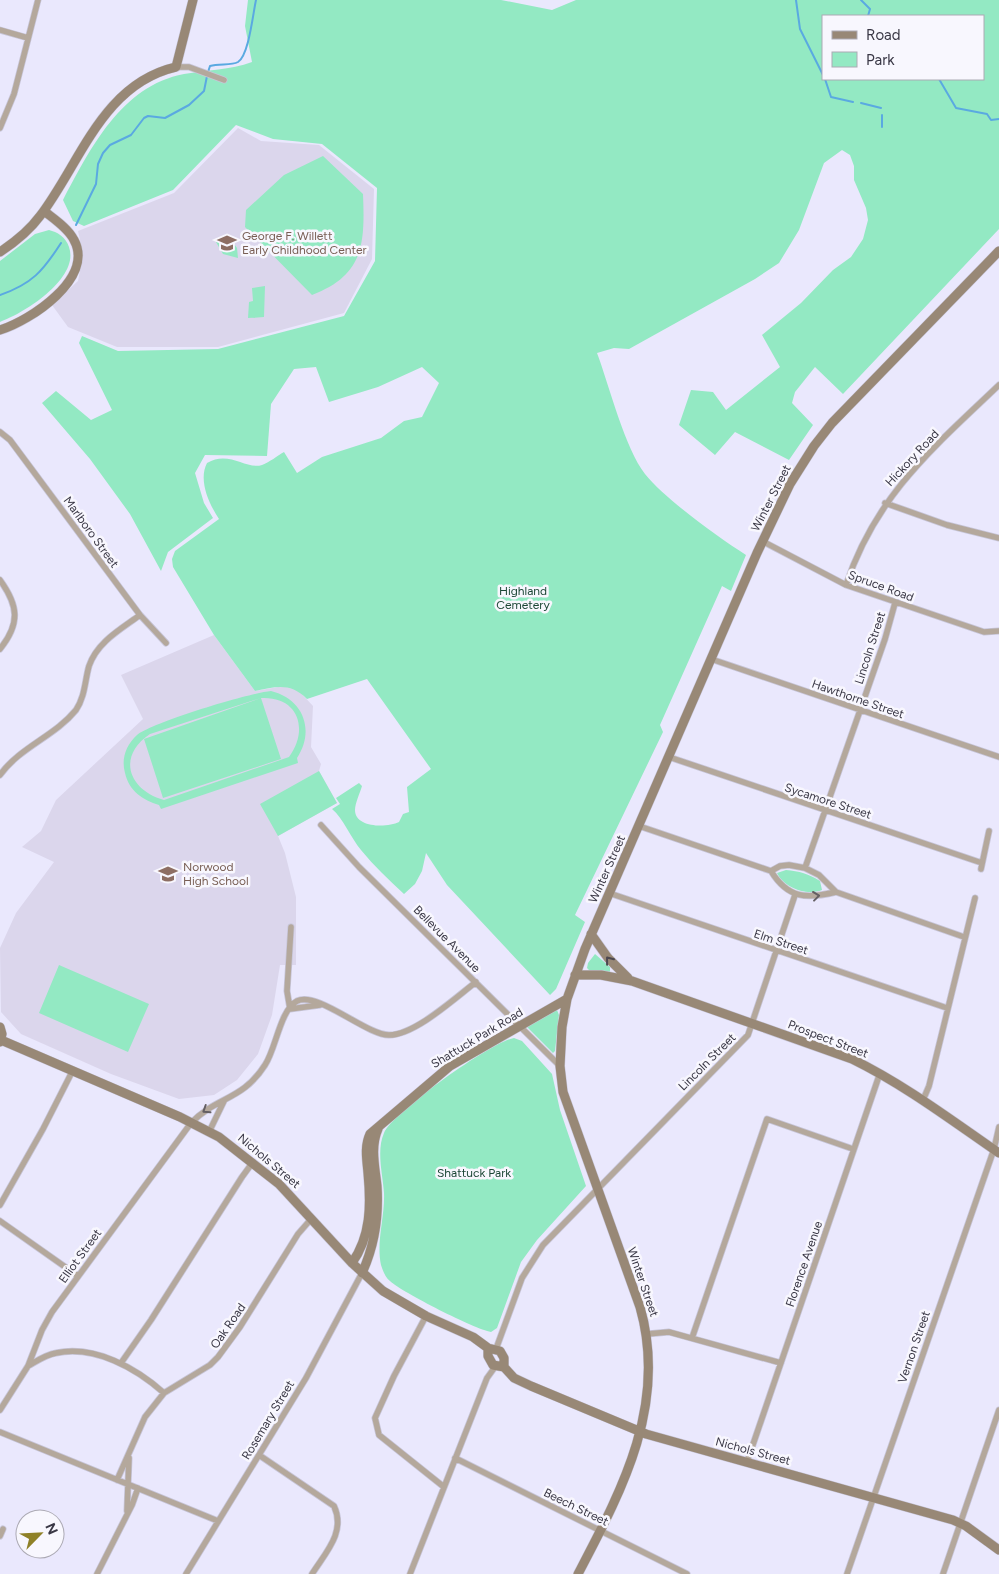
<svg xmlns="http://www.w3.org/2000/svg" width="999" height="1574" font-family="Figtree,sans-serif">
  <style>
    .education { fill: #dbd6ec }
    .green { fill: #93e9c3; fill-rule: evenodd }
    .lines { fill: none; stroke-linecap: round; stroke-linejoin: round }
    .stream { stroke: #5aa9e1; stroke-width: 2 }
    .street-casing { stroke: #c7c5d8; stroke-width: 7 }
    .secondary-casing { stroke: #c7c5d8; stroke-width: 10 }
    .street { stroke: #b4a89c; stroke-width: 5.5 }
    .secondary { stroke: #988876; stroke-width: 9 }
    .oneway { stroke: #645f63 }
    .oneway2 { stroke: #4c474f }
    .labels { text-anchor: middle; dominant-baseline: central; stroke-width: 5; stroke-linejoin: round; paint-order: stroke }
    .education-label { font-size: 12px; fill: #785e54; stroke: #f8f7fe; text-anchor: start }
    .street-label { font-size: 12px; fill: #393745; stroke: #f8f7fe }
    .park-label { font-size: 12px; fill: #1c4736; stroke: #f8f7fe }
  </style>
  <rect width="100%" height="100%" fill="#eae8fd"/>
  <!-- education -->
  <path class="education" d="M238 128 261 141 319 145 374 189 372 259 344 313 218 347H117L68 327 52 305 78 281 83 254 78 231 174 193Z
    M214 635 255 691 284 686 292 687 299 691 313 706 311 747 321 764 319 771 337 803 278 836 285 853 296 897V965H280L272 1015 258 1054 237 1080 214 1095 179 1099 111 1074 21 1034 1 1012 0 948 16 913 54 862 22 847 41 831 56 800 143 719 121 675Z"/>
  <!-- green -->
  <path class="green" d="M248 0H501L552 10 576 0H999V229L843 394 815 367 795 392 792 403 813 425 789 460 735 432 715 455 679 425 691 390 713 392 726 410 780 367 762 335 801 303 833 270 851 257 863 239 868 220 866 208 854 180V166L850 155 842 150 824 163 799 230 779 263 755 279 629 349 614 348 597 353C609 385 625 449 645 474 665 499 718 537 746 555L731 591 722 586 660 725 663 732 575 915 585 922 556 989 550 995 447 885 426 853 422 871 415 884 404 894C389 880 374 866 361 850 351 838 343 818 332 809L340 804 336 798 359 783 362 786C360 793 355 803 355 810 355 828 387 828 399 822L403 814 409 812 407 787 431 769 367 679 307 699C290 682 276 687 255 691L214 635 173 567 172 559 175 551 219 519C209 504 198 480 207 463 229 450 246 470 262 465 270 462 277 456 284 452L297 473 322 457 381 438 404 421 422 417 439 383 422 367 378 387 329 402 316 367 294 369 271 404 267 456 205 455 195 473 204 503 213 518 168 552 161 571 130 514 90 459 42 403 56 391 91 420 112 410 79 343 82 336 118 351 218 349 344 316 375 261 377 188 322 144 273 139 236 125 173 190 84 226 73 221 63 200C90 149 121 86 184 74 207 70 230 70 252 62L245 26ZM823 16H983V79H823Z
    M323 156 363 194C365 244 364 275 312 295L245 227 246 210 284 175Z
    M49 230C57 232 66 237 69 247 80 278 25 313 0 322V261L35 234Z
    M227 234 237 248 238 258 223 254 216 242Z
    M265 286 264 317 248 318 249 302 253 301 252 288Z
    M271 691C304 699 315 731 297 758L298 763 161 809 159 805C143 800 129 791 125 773 121 759 126 745 137 735 153 722 249 693 271 691ZM261 698 144 739 163 798 281 759 261 698C299 696 309 730 289 757L164 800C129 790 116 757 150 734Z
    M319 771 337 803 278 836 260 804Z
    M786 870C799 871 809 874 820 881L822 890C807 896 784 888 777 873Z
    M595 954 610 967V972L590 971 587 968 588 963Z
    M59 965 149 1004 128 1052 39 1013Z
    M557 1010 559 1015 555 1051 553 1053 527 1027Z
    M514 1038 522 1041 552 1074 560 1110 586 1186 537 1240 521 1262 497 1328 491 1332C475 1329 403 1293 390 1281 385 1277 383 1271 381 1265 376 1242 385 1217 384 1193 383 1175 376 1151 384 1133 393 1112 491 1042 514 1038Z"/>
  <g class="lines">
    <!-- stream -->
    <path class="stream" d="M796 0 800 29 823 75
      M861 0 870 9 868 16
      M208 72 210 66C219 63 231 66 238 62 249 55 253 13 256 0
      M825 79 831 97 853 102
      M939 79 956 108 987 114 991 120 999 119
      M861 103 881 108
      M882 115V127
      M76 225 96 184 98 164 103 153 110 145 131 135 144 118 148 116 165 118 189 105 204 91 207 76
      M0 295C32 284 43 271 61 243"/>
    <!-- street casing -->
    <g class="street-casing">
      <path id="street" d="M0 30 28 38
        M176 67H189L224 80
        M0 128 14 94 38 0
        M0 432 10 440 140 615 166 643
        M885 503 947 525 999 538
        M762 541 846 585 984 632 999 631
        M0 580C18 605 21 623 0 649
        M846 585C876 495 933 448 999 385
        M711 659 999 757
        M669 757 982 863
        M0 775C20 747 55 736 76 710 85 697 85 680 89 666 97 642 121 629 140 615
        M321 825 359 867 560 1066
        M639 826 771 871C788 899 807 899 836 892
        M805 868 885 639 895 603
        M981 869 989 831
        M771 871 780 866 789 865 805 868 819 875 836 892 964 937
        M609 893 947 1008
        M290 1009 287 991 291 927
        M290 1009 320 1005
        M923 1100 929 1086 975 898
        M209 1132 224 1101
        M0 1205 43 1129 73 1070
        M0 1221 78 1276
        M426 1316 394 1376 375 1418 379 1435 444 1487
        M647 1334 669 1332 781 1363
        M692 1338 767 1119 853 1149
        M496 1349 522 1278 543 1245 748 1035 795 895
        M121 1363 151 1320 242 1177 253 1162
        M28 1366C37 1361 45 1355 56 1353 95 1345 136 1368 164 1393
        M0 1410 28 1366 42 1330 52 1312 191 1123C217 1096 242 1101 265 1065 276 1049 280 1010 297 1001 318 991 366 1035 389 1035 415 1035 455 998 476 982
        M0 1432 218 1521
        M259 1455 334 1506C346 1532 326 1552 312 1574
        M455 1458 687 1574
        M747 1462 880 1073
        M117 1480 145 1417 164 1393 210 1365 218 1357 240 1327 298 1234 312 1218
        M127 1511 129 1458
        M0 1536 3 1529
        M97 1574 132 1505 138 1488
        M186 1574 306 1378 362 1273
        M410 1574 487 1378 495 1367
        M847 1574 994 1149 999 1127
        M943 1574 999 1410"/>
    </g>
    <!-- secondary casing -->
    <g class="secondary-casing">
      <path id="secondary" d="M0 252C15 242 29 231 40 216 80 164 102 84 176 67L193 0
        M0 330C30 321 95 278 74 240 68 228 54 219 44 211
        M591 934 608 958 628 978
        M575 975H601L632 981 852 1059C905 1085 951 1120 999 1153
        M0 1027 2 1034 0 1042
        M1 1040 180 1117 219 1137 279 1184 352 1263 383 1291 426 1316 473 1337 488 1348 500 1351 504 1358V1367
        M352 1263C371 1236 371 1205 368 1173 367 1160 364 1147 370 1134L450 1066 567 999
        M362 1273C375 1245 379 1217 377 1186 375 1167 370 1147 378 1129
        M488 1348V1356L493 1365 504 1367 514 1378 531 1386 646 1434 953 1520 966 1526 999 1550
        M578 1574C622 1490 668 1405 640 1307L563 1092 560 1066 562 1027 567 999 585 949 757 553 790 484 814 446 832 423 999 251"/>
    </g>
    <!-- street -->
    <use href="#street" class="street"/>
    <!-- secondary -->
    <use href="#secondary" class="secondary"/>
  </g>
  <!-- one-way arrows -->
  <defs><path id="oneway-chevron" d="M-2-3.5L2.5 0L-2 3.5" fill="none" stroke-width="1.6" stroke-linecap="round" stroke-linejoin="round" transform="scale(1.25)"/></defs>
  <g class="oneway">
    <use href="#oneway-chevron" transform="translate(816 896) rotate(-7)"/>
    <use href="#oneway-chevron" transform="translate(206 1110) rotate(147)"/>
  </g>
  <use class="oneway2" href="#oneway-chevron" transform="translate(609 960) rotate(-128)"/>
  <!-- icons -->
  <defs>
    <g id="school-bare" transform="scale(1.5)"><path d="M0-5L7-2L0 1L-7-2ZM-4 1L0 2.5L4 1V4Q0 6-4 4Z" fill="#8d6e63" stroke="#f8f7fe" stroke-width="2.5" paint-order="stroke"/></g>
  </defs>
  <g fill-rule="evenodd">
    <use href="#school-bare" x="227" y="243"/>
    <use href="#school-bare" x="168" y="874"/>
  </g>
  <g class="labels">
    <!-- education labels -->
    <g class="education-label">
      <text x="242" y="236">George F. Willett<tspan x="242" dy="14">Early Childhood Center</tspan></text>
      <text x="183" y="867">Norwood<tspan x="183" dy="14">High School</tspan></text>
    </g>
    <!-- street labels -->
    <g class="street-label">
      <text transform="translate(912 458) rotate(-47)">Hickory Road</text>
      <text transform="translate(771 498) rotate(-63)">Winter Street</text>
      <text transform="translate(91 532) rotate(54)">Marlboro Street</text>
      <text transform="translate(881 586) rotate(20)">Spruce Road</text>
      <text transform="translate(870 648) rotate(-72)">Lincoln Street</text>
      <text transform="translate(858 699) rotate(19)">Hawthorne Street</text>
      <text transform="translate(828 801) rotate(18)">Sycamore Street</text>
      <text transform="translate(607 869) rotate(-66)">Winter Street</text>
      <text transform="translate(447 939) rotate(45)">Bellevue Avenue</text>
      <text transform="translate(781 942) rotate(18)">Elm Street</text>
      <text transform="translate(477 1038) rotate(-31)">Shattuck Park Road</text>
      <text transform="translate(828 1039) rotate(21)">Prospect Street</text>
      <text transform="translate(707 1062) rotate(-45)">Lincoln Street</text>
      <text transform="translate(269 1161) rotate(40)">Nichols Street</text>
      <text transform="translate(80 1256) rotate(-54)">Elliot Street</text>
      <text transform="translate(804 1264) rotate(-71)">Florence Avenue</text>
      <text transform="translate(643 1282) rotate(71)">Winter Street</text>
      <text transform="translate(228 1326) rotate(-55)">Oak Road</text>
      <text transform="translate(914 1347) rotate(-71)">Vernon Street</text>
      <text transform="translate(268 1420) rotate(-59)">Rosemary Street</text>
      <text transform="translate(753 1451) rotate(15)">Nichols Street</text>
      <text transform="translate(576 1507) rotate(26)">Beech Street</text>
    </g>
    <!-- park labels -->
    <g class="park-label">
      <text x="523" y="591">Highland<tspan x="523" dy="14">Cemetery</tspan></text>
      <text x="474" y="1173">Shattuck Park</text>
    </g>
  </g>
  <!-- legend -->
  <rect x="822" y="15" width="162" height="65" fill="#f8f7fe" stroke="#acaab4"/>
  <rect x="832" y="31" width="25" height="8" fill="#988876" stroke="#acaab4"/>
  <text x="866" y="40" font-size="15" fill="#393745">Road</text>
  <rect x="832" y="52" width="25" height="15" fill="#93e9c3" stroke="#acaab4"/>
  <text x="866" y="65" font-size="15" fill="#393745">Park</text>
  <!-- north arrow -->
  <g transform="translate(40 1534) rotate(66)"><circle r="24" fill="#f8f7fe" stroke="#acaab4"/>
  <path d="M0-4L9 19L0 12L-9 19Z" fill="#8f8128"/>
  <text y="-8" font-size="14" font-weight="bold" text-anchor="middle" fill="#393745">N</text>
  </g>
</svg>
